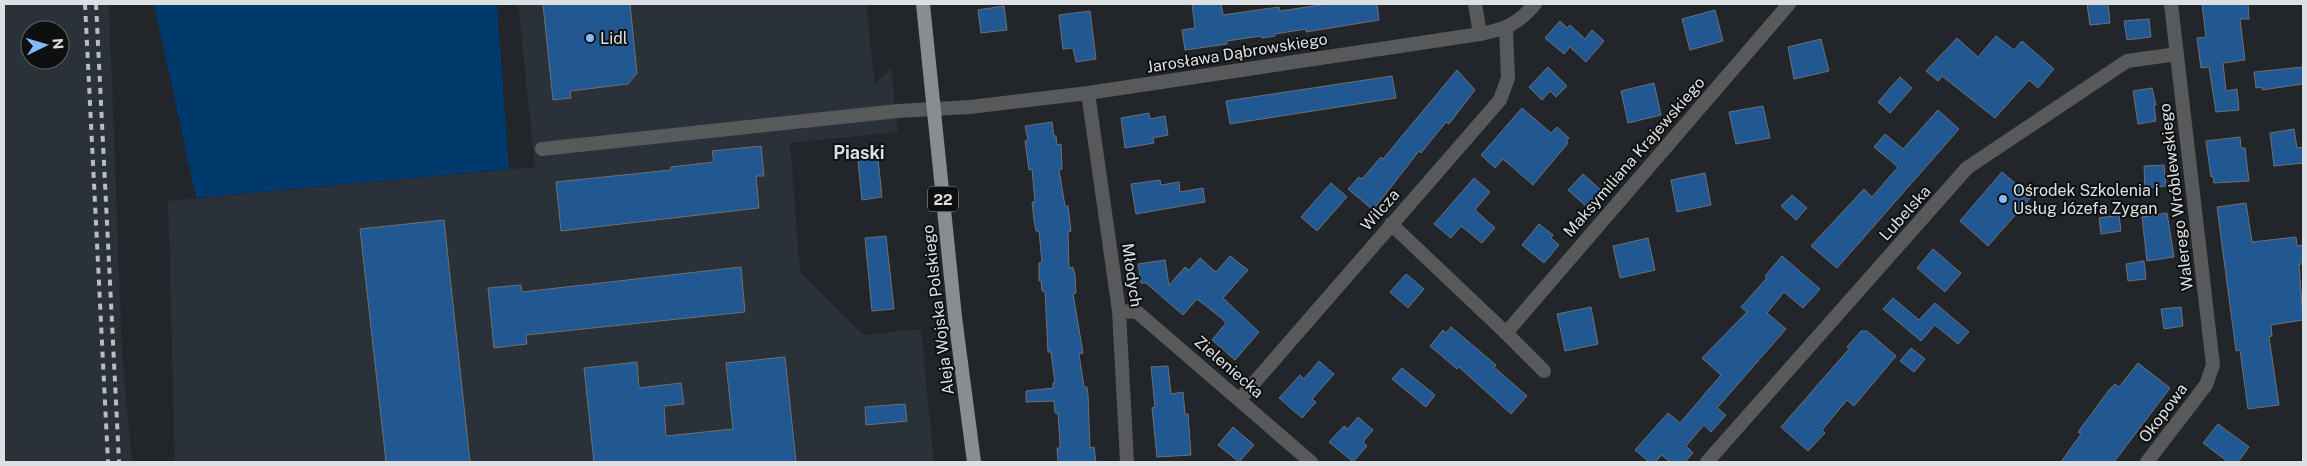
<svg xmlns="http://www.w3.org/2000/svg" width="2307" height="466" viewBox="0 0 2307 466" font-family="'Public Sans',sans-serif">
<rect width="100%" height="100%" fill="#22262a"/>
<g fill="#2a3139" fill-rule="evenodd">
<path d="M4,4h105l13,349 10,109h-128zM30,30h30v30h-30z"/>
<path d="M518,4h348l9,80 16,-16 7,64 -108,11 10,129 64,63 57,-6 13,133h-759l-7,-261 367,-34z"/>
</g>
<path fill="#003a6d" d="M154,4h343l12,165 -313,29z"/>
<g fill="#215892" stroke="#6c7075">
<path d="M543,4h87l7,69 -9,11 -58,7 1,7 -18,2z"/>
<path d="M1192,4h29l2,11 56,-8 1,4 47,-7h50l2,16 -73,12v-3l-31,5v2l-13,2 -1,-2 -34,5v3l-42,6 -3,-20 13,-2z"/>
<path d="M2087,4h21l2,19 -20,2z"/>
<path d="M2202,4h46l1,15h-9l5,41 -22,3 3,28 11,-2 2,21 -23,2 -7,-45 -8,1 -4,-30 9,-1z"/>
<path d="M1004,6l3,24 -26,3 -3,-23z"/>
<path d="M1715,10l8,31 -33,9 -8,-31z"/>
<path d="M1090,11l6,48 -20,3 -3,-14 -10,1 -4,-34z"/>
<path d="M2149,19l2,18 -24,3 -3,-19z"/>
<path d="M1560,21l7,7 3,-3 15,14 7,-9 12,11 -18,21 -16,-15 -6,7 -19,-16z"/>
<path d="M1996,36l18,14 8,-9 32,28 -16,19 -9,-8 -34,38 -53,-42 -4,5 -12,-10 31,-33 21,19z"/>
<path d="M1821,39l8,32 -35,8 -6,-32z"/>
<path d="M1548,67l19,19 -11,11 -6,-6 -8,9 -13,-13z"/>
<path d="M2303,67v17l-41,6v-3l-6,1 -2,-16z"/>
<path d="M1457,70l18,20 -26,34 -3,-2 -25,31 -2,-2 -46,59 -25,-21 11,-12 3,2 19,-22 2,2z"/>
<path d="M1392,76l4,22 -166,26 -4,-23z"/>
<path d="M1900,77l12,11 -22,25 -12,-11z"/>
<path d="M1654,83l7,32 -33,8 -7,-32z"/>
<path d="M2152,88l4,17h-2l2,16 -18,3 -5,-33z"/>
<path d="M1763,106l7,32 -34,6 -7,-32z"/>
<path d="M1522,108l29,25 6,-6 12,11 -3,4 2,1 -35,42 -30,-26 -8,9 -14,-13z"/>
<path d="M1938,110l21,19 -122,139 -26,-22 53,-57 8,8 26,-30 -24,-20 11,-13 18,15z"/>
<path d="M1149,113l1,6 15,-3 3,19 -15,3 1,5 -29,5 -4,-30z"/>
<path d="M1052,122l2,14h2l1,9 4,-1 1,25 -3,1 6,36h3l3,25 -3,1 1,36 4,-1 2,8 1,18 -3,1 10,59 -4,1 5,33h3l1,8 2,53 4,-1 2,15h-38l-1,-14h3v-5l-2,-30h-3l-1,-12 -28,1v-11l27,-3v-5h2l-4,-31h-3l-3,-61h-3l-1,-11 -2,1v-18l3,-1 -3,-31h-3l-2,-11 -2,-18h3l-3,-33 -3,1 -4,-29 3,-1 -3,-14z"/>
<path d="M2294,129l3,19 6,-1v16l-29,3 -4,-33z"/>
<path d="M2240,137l1,11h4l4,33 -35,2 -1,-7 -2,1 -5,-36z"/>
<path d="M761,146l3,30h-8l3,32 -198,23 -5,-49 115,-12v-3l43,-5 -2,-11z"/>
<path d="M877,149l5,48 -20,3 -5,-48z"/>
<path d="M2164,165l2,21 -21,2 -1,-22z"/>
<path d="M2002,172l29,25 -43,49 -28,-25z"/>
<path d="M1705,173l6,32 -34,7 -6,-32z"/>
<path d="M1583,174l20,18 -15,16 -20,-18z"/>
<path d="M1474,178l16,14 -15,18 20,18 -13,15 -21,-17 -10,12 -17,-14z"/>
<path d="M1160,180l1,5 18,-3 1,10 23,-4 2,14 -69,12 -5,-30z"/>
<path d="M1331,183l16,14 -30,34 -16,-14z"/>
<path d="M1792,195l15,13 -11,12 -15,-14z"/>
<path d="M2246,203l6,39 44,-5 1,9 6,-1v19h-4l4,56 -32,5 1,11 -3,1 10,68 -31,4 -8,-59 -4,1 -19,-144z"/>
<path d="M2167,213l7,44 -27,4 -5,-44z"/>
<path d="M2119,215l2,16 -20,3 -2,-16z"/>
<path d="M444,220l26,242h-84l-26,-233z"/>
<path d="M1539,224l14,11 -2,3 8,7 -15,18 -22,-18z"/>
<path d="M886,236l8,73 -22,2 -7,-73z"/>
<path d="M1648,238l7,32 -35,8 -7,-32z"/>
<path d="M1933,249l28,24 -16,19 -28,-24z"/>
<path d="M1230,256l18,14 -25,28 36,34 -24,28 -23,-20 14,-17 -6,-6 -23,-18 -14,16 -37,-32h-5l-3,-19 27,-4 4,25 16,-18 4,3 11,-12 16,14z"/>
<path d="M1782,256l38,33 -17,19 -19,-16 -17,21 19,16 -69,79 9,7 -15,17 -7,-7 -18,21 7,7 -8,9h-15l-8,-7 -7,7h-6l-14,-12 33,-37 12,10 41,-48 -19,-17 45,-46 -6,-5 26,-29 -2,-2z"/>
<path d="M2144,261l2,18 -18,2 -2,-17z"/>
<path d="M741,267l4,45 -219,23 1,9 -33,4 -6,-60 33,-3 1,7z"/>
<path d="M1406,274l18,15 -16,19 -18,-16z"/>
<path d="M1893,298l26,22 16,-17 34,29 -11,12 -23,-19 -14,16 -38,-32z"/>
<path d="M1591,307l7,37 -33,7 -8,-37z"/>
<path d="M2181,307l2,19 -19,3 -3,-20z"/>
<path d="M1451,327l45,38 -2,2 33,29 -16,18 -52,-47 -2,2 -27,-23 13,-16 3,3z"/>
<path d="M1861,331h6l29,25 -42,50 -7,-6 -25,30 3,3 -17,18 -27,-24 68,-78 -2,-2z"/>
<path d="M1911,348l14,11 -11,13 -14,-11z"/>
<path d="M785,357l11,105h-202l-10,-94 53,-6 2,26 42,-5 3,21 -20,2 2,30 67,-7 -7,-66z"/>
<path d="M1319,361l15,13 -22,25 4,3 -14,16 -23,-20 21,-23 4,4z"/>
<path d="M2138,363l32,25 -56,74h-53l20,-28 -3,-2 31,-42 6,-6 4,3z"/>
<path d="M1168,366l3,28 12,-2 2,22h3l3,41 -34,2 -5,-49 3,-1 -4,-40z"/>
<path d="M1402,368l33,27 -9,12 -34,-28z"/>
<path d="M905,404l2,17 -41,4 -1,-18z"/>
<path d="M1358,417l15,13 -10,12 4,4 -14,16 -24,-20 15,-16 4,3z"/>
<path d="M2218,424l31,23 -11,15h-10l-25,-19z"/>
<path d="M1233,427l21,18 -15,17 -21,-17z"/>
</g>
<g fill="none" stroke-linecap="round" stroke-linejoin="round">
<g stroke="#57595b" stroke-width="14">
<path d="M1475,4l5,30"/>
<path d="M1088,93l31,218 8,151"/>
<path d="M542,149l356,-38 72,-4 118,-14 392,-59c26,-5 38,-10 55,-30"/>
<path d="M1391,224l115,109 283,-329"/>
<path d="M1119,311l18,1 174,150"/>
<path d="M1506,333l38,38"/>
<path d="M1240,399l260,-299 8,-22 -2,-49"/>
<path d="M1707,462l260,-294 160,-107 50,-7"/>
<path d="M2147,462l59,-77 7,-20 -42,-361"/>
</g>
<path stroke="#898c90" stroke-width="14" d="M923,4l32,313 19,145"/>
<g stroke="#b9bdbf" stroke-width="4" stroke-dasharray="6 6" stroke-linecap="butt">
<path d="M85,4l23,458"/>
<path d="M96,4l23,458"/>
</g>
</g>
<g fill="#84bcfb" stroke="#0d0f10" stroke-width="2">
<circle cx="590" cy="38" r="5"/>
<circle cx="2003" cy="199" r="5"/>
</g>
<g text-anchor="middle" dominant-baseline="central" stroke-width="4" stroke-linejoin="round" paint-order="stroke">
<rect fill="#0d0f10" stroke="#9fa1a3" stroke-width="1" x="928" y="186.5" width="30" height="25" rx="4"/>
<g font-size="15" font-weight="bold" fill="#dde0e2">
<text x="943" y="199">22</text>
</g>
<g font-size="16" fill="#dde0e2" stroke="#0d0f10" text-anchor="start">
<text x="600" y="38">Lidl</text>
<text x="2013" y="190">Ośrodek Szkolenia i<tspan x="2013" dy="18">Usług Józefa Zygan</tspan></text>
</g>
<g font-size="16" fill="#dde0e2" stroke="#0d0f10">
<text transform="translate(1237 53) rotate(-9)">Jarosława Dąbrowskiego</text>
<text transform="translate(1634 157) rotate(-49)">Maksymiliana Krajewskiego</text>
<text transform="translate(2176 197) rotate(-97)">Walerego Wróblewskiego</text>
<text transform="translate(1380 210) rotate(-49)">Wilcza</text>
<text transform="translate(1905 213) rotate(-48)">Lubelska</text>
<text transform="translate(1132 275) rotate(82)">Młodych</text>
<text transform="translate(938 310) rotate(-97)">Aleja Wojska Polskiego</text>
<text transform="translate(1229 367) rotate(41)">Zieleniecka</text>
<text transform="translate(2163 413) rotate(-53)">Okopowa</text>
</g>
<g font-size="18" font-weight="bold" fill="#dadfe4" stroke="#0d0f10">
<text x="859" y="152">Piaski</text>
</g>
</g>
<rect width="2307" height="466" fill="none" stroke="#dde0e2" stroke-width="10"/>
<g transform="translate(45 45) rotate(85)"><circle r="24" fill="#0d0f10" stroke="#606364"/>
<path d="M0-4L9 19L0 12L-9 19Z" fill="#84bcfb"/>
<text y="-8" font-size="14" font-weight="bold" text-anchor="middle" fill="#dde0e2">N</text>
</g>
</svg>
